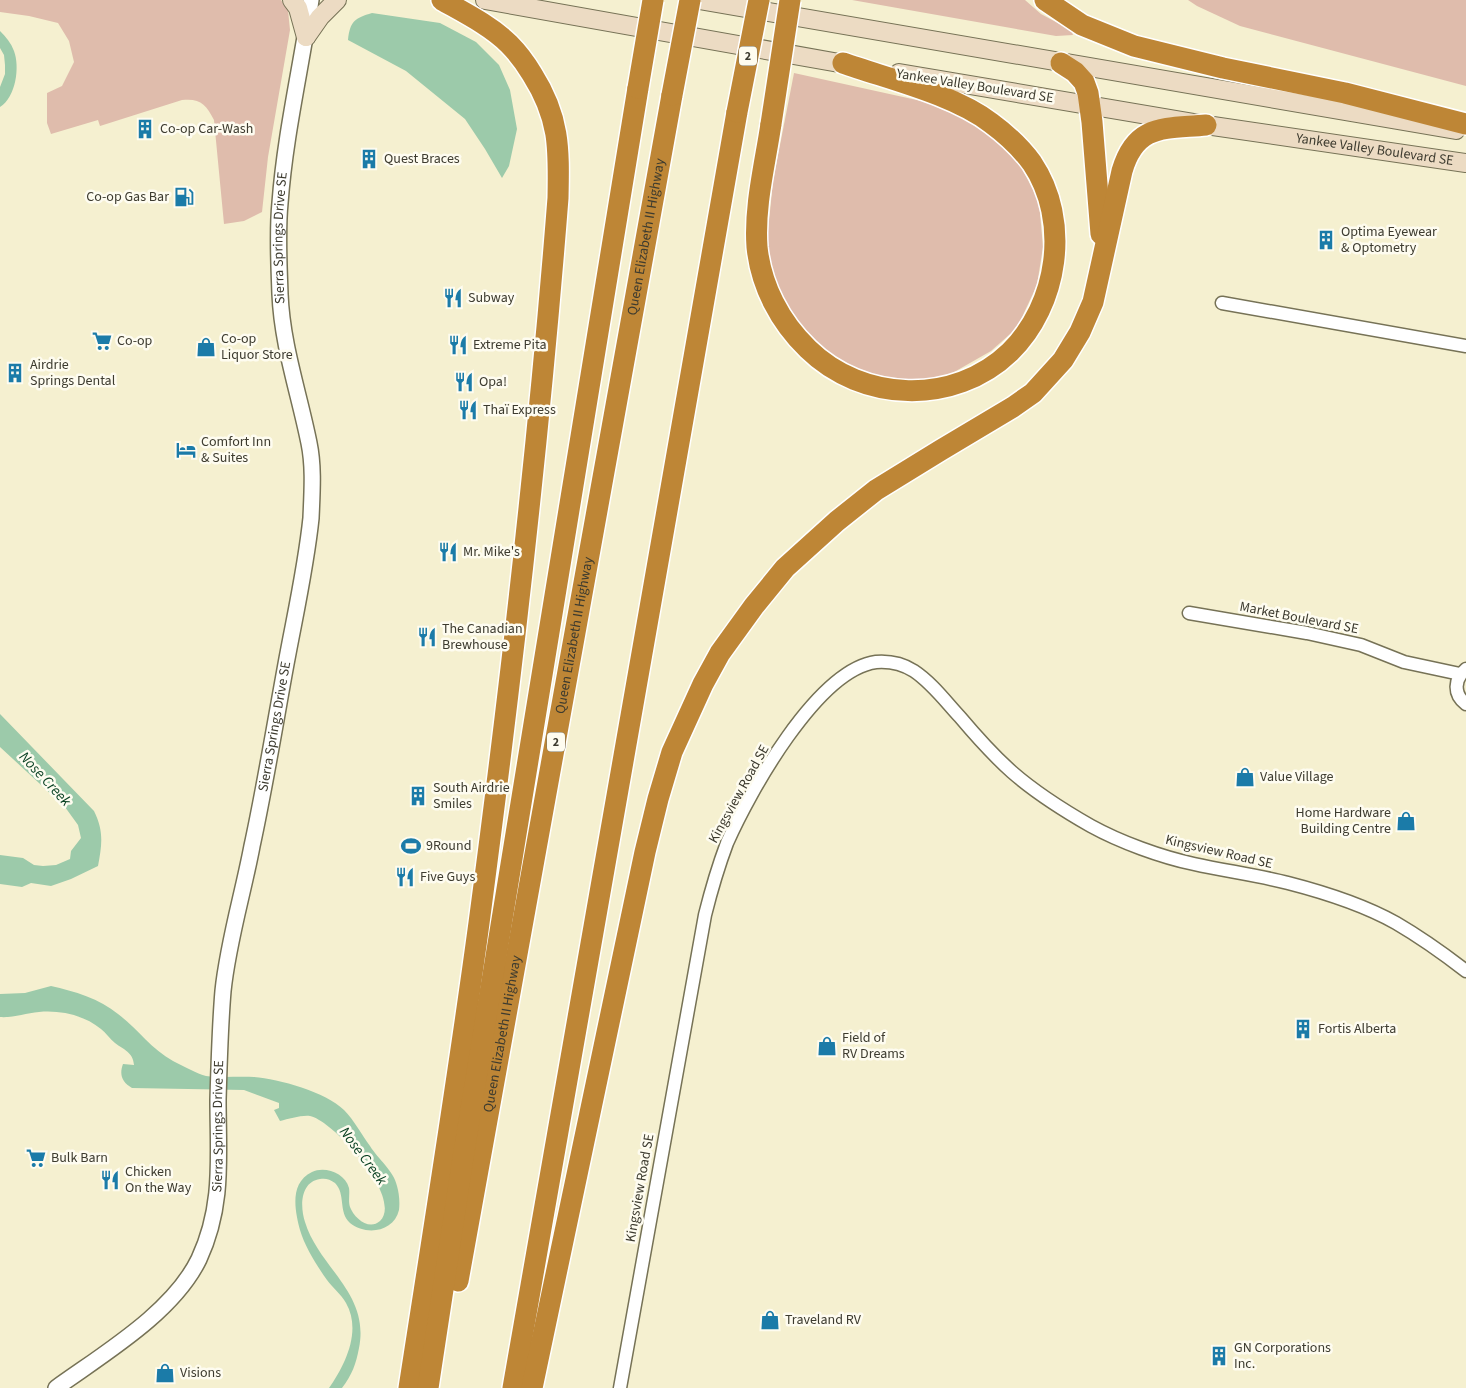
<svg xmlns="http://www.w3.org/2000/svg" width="1466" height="1388" viewBox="0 0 1466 1388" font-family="'Source Sans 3',sans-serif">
<rect width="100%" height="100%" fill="#f5f0d0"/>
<g fill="#dfbcac">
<path d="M0,0h281l7,10 2,20 -22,127 -6,55 -18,9 -20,3 -10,-104c-8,-16 -14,-22 -32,-20l-82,26 -2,-6 -47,14 -4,-11v-30l15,-7 12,-24 -5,-21 -11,-18 -29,-7 -29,-4z"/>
<path d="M852,0h173l16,14 30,16 2,5 -17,1z"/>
<path d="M1188,0h278v86l-226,-60 -43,-20z"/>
<path d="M794,73l141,31 46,22 40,40 18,36 4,45 -6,38 -20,43 -26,23 -42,24 -34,6 -50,-7 -30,-12 -35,-29 -27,-53 -6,-39 6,-60z"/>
</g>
<g fill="#9ccaaa">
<path d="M372,13l68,10 36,19 23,23 11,25 7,39 -8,37 -7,12 -17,-29 -20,-30 -59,-48 -58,-31c2,-19 7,-22 24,-27z"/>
<path d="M0,31c6,6 11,12 14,20 6,16 2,46 -14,56v-20l5,-13v-9l-1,-10 -4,-7z"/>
<path d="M0,714l94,97c10,20 8,34 4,55l-27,13 -20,7 -20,-3 -9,4 -22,-3v-29l23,3 11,7 9,1 13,-1 14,-6 1,-8 10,-13 -3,-13 -13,-18 -65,-60z"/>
<path d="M51,986c23,5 49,13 67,28 19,14 33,35 55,47 8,4 25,13 33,15 15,2 33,0 48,1 25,2 72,15 90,33 10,10 18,25 26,36 8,13 24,25 27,40 2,7 3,16 2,24 -5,22 -33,26 -49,13 -12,-11 -4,-29 -15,-40 -5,-4 -10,-5 -15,-4 -20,3 -20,28 -15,43 14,46 65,71 54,126 -3,16 -7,27 -17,40h-13c16,-23 33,-57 17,-85 -5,-9 -13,-15 -19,-23 -10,-14 -22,-33 -27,-50 -5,-19 -11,-47 12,-58 13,-6 33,1 37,16 1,6 -1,13 1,19 4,11 19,24 30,14 24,-24 -48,-101 -70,-105 -9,-1 -21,3 -30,5l-6,-11 5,-2v-5l-35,-13 -112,-2c-10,-6 -13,-13 -9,-24l11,1c-1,-13 -10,-15 -19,-22 -5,-4 -9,-10 -14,-14 -17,-14 -41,-19 -62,-17 -13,1 -26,6 -39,5v-23l25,-1z"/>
</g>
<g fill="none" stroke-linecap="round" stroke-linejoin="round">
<defs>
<g id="minor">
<path d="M1222,303l244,43"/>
<path d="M1189,613l118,20 54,12 43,17 56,12"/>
<path d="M1466,669c-12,10 -13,25 0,35"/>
<path d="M620,1388l85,-473c6,-24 13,-48 22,-72 22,-50 90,-173 149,-181 13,-1 27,2 38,9 18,12 32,31 46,46 16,19 33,38 52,55 24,21 51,38 79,54 29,16 70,31 103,38 31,7 63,11 94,19 35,9 76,22 108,40 24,14 48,31 70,48"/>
</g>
<g id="tertiary">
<path id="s1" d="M56,1388c47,-34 117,-75 143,-129 25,-54 19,-102 19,-159 1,-36 2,-73 5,-109 5,-49 20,-97 29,-145 13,-60 23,-122 34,-182 9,-49 20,-97 25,-146 1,-25 3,-51 -2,-75 -10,-50 -27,-98 -29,-149 -1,-30 -3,-61 0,-91 5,-68 21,-135 31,-203"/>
</g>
<g id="secondary">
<path d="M292,0l6,8 8,29"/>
<path d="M485,0l371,66"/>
<path d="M699,0l757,130"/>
<path d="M306,37l14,-20 17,-17"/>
<path id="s2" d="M899,73l307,52 260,38"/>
</g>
<g id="motorway">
<path d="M1045,0l37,25 52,21 89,22 122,25 121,31"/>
<path d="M1061,63l14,9 9,10 4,11 4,29 9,112"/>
<path d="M771,124c-6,40 -17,83 -14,123 4,39 23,75 51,102 54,53 146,57 202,3 48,-47 61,-131 22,-189 -11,-15 -26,-29 -41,-40 -38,-29 -103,-44 -148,-60"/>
<path id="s3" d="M458,1281l214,-1186"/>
<path d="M409,1388c24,-155 49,-309 70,-465 32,-241 60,-482 79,-725 1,-49 2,-80 -26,-124 -6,-10 -14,-21 -23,-30 -18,-18 -44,-31 -67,-44"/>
<path d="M428,1388l35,-230 175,-1070"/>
<path d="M513,1388l224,-1276"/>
<path d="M532,1388l113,-536 13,-53 14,-47 31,-68 17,-31 34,-47 31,-38 52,-47 39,-31 65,-40 72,-43 20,-14 30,-33 17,-28 13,-30 29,-131c14,-48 43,-42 84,-46"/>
</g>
</defs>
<use href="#minor" stroke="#767256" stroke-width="15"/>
<use href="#tertiary" stroke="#767256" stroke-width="18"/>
<use href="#secondary" stroke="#767256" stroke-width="20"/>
<use href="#motorway" stroke="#fff" stroke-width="24"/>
<use href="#minor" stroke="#fff" stroke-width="12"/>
<use href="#tertiary" stroke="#fff" stroke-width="15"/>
<use href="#secondary" stroke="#ecdbc3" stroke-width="18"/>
<use href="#motorway" stroke="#be8636" stroke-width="21"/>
<defs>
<g id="motorway-bridge">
<path d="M638,88l15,-88"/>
<path d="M672,95l18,-95"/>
<path d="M737,112l22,-112"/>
<path d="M771,124l19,-124"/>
</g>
</defs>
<use href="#motorway-bridge" stroke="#fff" stroke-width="24" stroke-linecap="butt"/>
<use href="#motorway-bridge" stroke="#be8636" stroke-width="21"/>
</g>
<defs>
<symbol id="building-bare" viewBox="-9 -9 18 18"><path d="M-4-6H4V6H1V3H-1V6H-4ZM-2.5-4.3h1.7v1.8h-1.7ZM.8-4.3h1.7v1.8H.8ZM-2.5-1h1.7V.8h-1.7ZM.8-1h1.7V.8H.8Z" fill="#1b7ba8" stroke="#fefcf0" stroke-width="2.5" paint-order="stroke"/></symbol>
<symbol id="fuel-bare" viewBox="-9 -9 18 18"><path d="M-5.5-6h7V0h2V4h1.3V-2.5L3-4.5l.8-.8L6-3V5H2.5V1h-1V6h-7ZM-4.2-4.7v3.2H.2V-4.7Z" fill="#1b7ba8" stroke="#fefcf0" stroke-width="2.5" paint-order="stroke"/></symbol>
<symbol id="restaurant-bare" viewBox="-9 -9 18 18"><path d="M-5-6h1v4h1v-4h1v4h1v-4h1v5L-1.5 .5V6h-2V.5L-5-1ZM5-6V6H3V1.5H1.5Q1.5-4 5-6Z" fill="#1b7ba8" stroke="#fefcf0" stroke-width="2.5" paint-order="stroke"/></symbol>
<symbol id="supermarket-bare" viewBox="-9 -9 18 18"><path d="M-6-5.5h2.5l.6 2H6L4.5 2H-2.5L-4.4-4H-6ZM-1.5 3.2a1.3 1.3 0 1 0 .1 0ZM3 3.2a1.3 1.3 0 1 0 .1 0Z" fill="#1b7ba8" stroke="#fefcf0" stroke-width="2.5" paint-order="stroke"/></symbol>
<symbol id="shop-bare" viewBox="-9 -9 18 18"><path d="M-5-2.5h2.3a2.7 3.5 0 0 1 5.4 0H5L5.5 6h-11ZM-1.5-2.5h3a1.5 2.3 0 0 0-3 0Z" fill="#1b7ba8" stroke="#fefcf0" stroke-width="2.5" paint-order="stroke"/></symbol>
<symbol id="hotel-bare" viewBox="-9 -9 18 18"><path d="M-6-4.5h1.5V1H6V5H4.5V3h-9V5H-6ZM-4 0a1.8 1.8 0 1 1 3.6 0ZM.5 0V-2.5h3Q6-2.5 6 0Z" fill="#1b7ba8" stroke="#fefcf0" stroke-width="2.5" paint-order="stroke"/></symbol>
<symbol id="stadium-bare" viewBox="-9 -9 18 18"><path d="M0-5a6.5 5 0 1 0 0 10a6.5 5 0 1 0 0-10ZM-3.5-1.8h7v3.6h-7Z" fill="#1b7ba8" stroke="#fefcf0" stroke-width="2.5" paint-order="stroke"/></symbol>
</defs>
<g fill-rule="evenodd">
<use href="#building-bare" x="131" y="115" width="28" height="28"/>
<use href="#building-bare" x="355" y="145" width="28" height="28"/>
<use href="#fuel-bare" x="170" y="183" width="28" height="28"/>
<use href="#building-bare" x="1312" y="226" width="28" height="28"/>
<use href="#restaurant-bare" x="439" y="284" width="28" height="28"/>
<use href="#supermarket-bare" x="88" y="327" width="28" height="28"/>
<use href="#restaurant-bare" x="444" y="331" width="28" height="28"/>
<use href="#shop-bare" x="192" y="333" width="28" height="28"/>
<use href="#building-bare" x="1" y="359" width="28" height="28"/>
<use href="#restaurant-bare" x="450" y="368" width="28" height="28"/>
<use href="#restaurant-bare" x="454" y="396" width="28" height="28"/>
<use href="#hotel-bare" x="172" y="436" width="28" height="28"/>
<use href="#restaurant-bare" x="434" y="538" width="28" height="28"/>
<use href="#restaurant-bare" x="413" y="623" width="28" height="28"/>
<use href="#shop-bare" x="1231" y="763" width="28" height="28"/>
<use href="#building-bare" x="404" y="782" width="28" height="28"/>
<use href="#shop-bare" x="1392" y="807" width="28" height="28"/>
<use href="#stadium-bare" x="397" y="832" width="28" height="28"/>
<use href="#restaurant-bare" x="391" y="863" width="28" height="28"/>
<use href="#building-bare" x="1289" y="1015" width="28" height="28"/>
<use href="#shop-bare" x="813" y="1032" width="28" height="28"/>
<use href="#supermarket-bare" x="22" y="1144" width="28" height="28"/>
<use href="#restaurant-bare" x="96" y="1166" width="28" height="28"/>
<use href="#shop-bare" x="756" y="1306" width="28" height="28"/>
<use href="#building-bare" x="1205" y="1342" width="28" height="28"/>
<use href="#shop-bare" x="151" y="1359" width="28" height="28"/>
</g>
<g text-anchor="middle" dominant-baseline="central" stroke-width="5" stroke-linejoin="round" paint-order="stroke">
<g fill="#fefcf0" stroke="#777569" stroke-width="1">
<rect x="739" y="46.5" width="18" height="19" rx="4"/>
<rect x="547" y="732.5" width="18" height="19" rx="4"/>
</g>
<g font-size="12" font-weight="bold" fill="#3d3b2f">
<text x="748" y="56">2</text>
<text x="556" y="742">2</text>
</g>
<g font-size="14" fill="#3d3b2f" stroke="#fefcf0">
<text transform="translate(975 86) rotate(9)">Yankee Valley Boulevard SE</text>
<text stroke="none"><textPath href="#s2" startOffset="482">Yankee Valley Boulevard SE</textPath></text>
<text stroke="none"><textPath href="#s3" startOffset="1061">Queen Elizabeth II Highway</textPath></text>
<text stroke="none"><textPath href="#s1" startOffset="1230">Sierra Springs Drive SE</textPath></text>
<text transform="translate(1299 618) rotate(11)">Market Boulevard SE</text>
<text stroke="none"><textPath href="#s3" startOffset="656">Queen Elizabeth II Highway</textPath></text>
<text stroke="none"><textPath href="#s1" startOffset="735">Sierra Springs Drive SE</textPath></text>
<text transform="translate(739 794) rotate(-61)">Kingsview Road SE</text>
<text transform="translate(1219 852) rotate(13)">Kingsview Road SE</text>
<text stroke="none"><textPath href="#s3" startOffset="251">Queen Elizabeth II Highway</textPath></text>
<text stroke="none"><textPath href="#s1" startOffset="330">Sierra Springs Drive SE</textPath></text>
<text transform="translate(640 1188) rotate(-80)">Kingsview Road SE</text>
</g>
<g font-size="14" fill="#3d3b2f" stroke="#fefcf0" text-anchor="start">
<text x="160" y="129">Co-op Car-Wash</text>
<text x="384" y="159">Quest Braces</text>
<text x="169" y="197" text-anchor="end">Co-op Gas Bar</text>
<text x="1341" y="232">Optima Eyewear<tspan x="1341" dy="16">&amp; Optometry</tspan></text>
<text x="468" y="298">Subway</text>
<text x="221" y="339">Co-op<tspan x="221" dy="16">Liquor Store</tspan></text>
<text x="117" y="341">Co-op</text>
<text x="473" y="345">Extreme Pita</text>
<text x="30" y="365">Airdrie<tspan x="30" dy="16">Springs Dental</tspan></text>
<text x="479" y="382">Opa!</text>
<text x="483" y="410">Thaï Express</text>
<text x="201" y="442">Comfort Inn<tspan x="201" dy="16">&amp; Suites</tspan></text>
<text x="463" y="552">Mr. Mike's</text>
<text x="442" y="629">The Canadian<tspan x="442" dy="16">Brewhouse</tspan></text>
<text x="1260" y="777">Value Village</text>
<text x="433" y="788">South Airdrie<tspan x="433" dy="16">Smiles</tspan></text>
<text x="1391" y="813" text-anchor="end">Home Hardware<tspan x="1391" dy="16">Building Centre</tspan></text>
<text x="426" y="846">9Round</text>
<text x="420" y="877">Five Guys</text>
<text x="1318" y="1029">Fortis Alberta</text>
<text x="842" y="1038">Field of<tspan x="842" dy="16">RV Dreams</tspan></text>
<text x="51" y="1158">Bulk Barn</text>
<text x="125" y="1172">Chicken<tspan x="125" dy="16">On the Way</tspan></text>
<text x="785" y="1320">Traveland RV</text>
<text x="1234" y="1348">GN Corporations<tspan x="1234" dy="16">Inc.</tspan></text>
<text x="180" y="1373">Visions</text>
</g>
<g font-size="15" font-style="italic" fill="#0a4123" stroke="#fefcf0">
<text transform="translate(45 779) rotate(47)">Nose Creek</text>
<text transform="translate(363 1156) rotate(53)">Nose Creek</text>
</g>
</g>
</svg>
